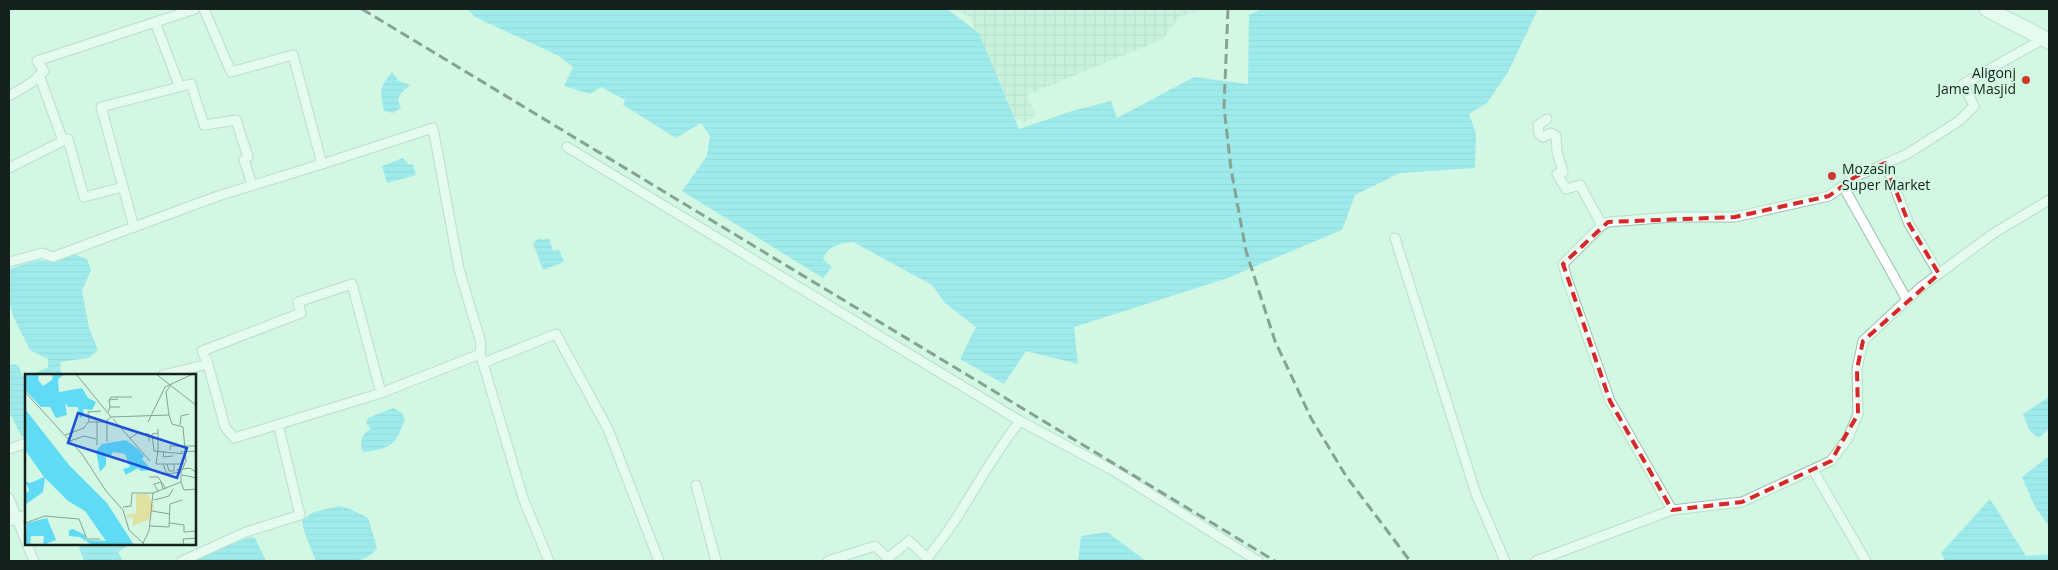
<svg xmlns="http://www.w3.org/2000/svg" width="2058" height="570" viewBox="0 0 2058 570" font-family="'Open Sans',sans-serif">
<defs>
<pattern id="industrial-grid" width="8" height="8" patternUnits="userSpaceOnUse" patternTransform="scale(1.25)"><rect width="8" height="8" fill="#bfebd3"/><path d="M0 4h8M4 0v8" fill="none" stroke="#a3c9b5"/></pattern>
<pattern id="water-rules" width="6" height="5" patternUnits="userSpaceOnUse" patternTransform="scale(1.25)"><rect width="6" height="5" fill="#60dbf6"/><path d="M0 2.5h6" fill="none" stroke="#52bcd2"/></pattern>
</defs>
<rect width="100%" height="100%" fill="#d2f7e3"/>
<path fill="url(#industrial-grid)" d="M954,9h254l-28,7 -17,23 -136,56 8,18 -2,5 -11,5 -7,-6 -46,-101z"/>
<g fill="url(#water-rules)">
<path d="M467,9h480l32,24 40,96 53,-18 39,-10 6,17 77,-41 54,7 1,-69 12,-6h277l-30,63 -21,31 -18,11 7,19 -1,35 -75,5 -45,22 -13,35 -117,49 -151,48 4,37 -52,-13 -22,33 -44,-25 16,-32 -31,-24 -13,-18 -79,-43c-12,1 -26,4 -30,17l9,8 -9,11 -141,-87 25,-35 3,-20 -9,-13 -25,15 -53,-33 2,-5 -24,-13 -11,7 -26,-8 9,-19 -14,-11 -84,-39z"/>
<path d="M392,72l7,9 11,4 -9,8 -3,7 3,8 -8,5 -9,-2c-4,-20 -5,-23 8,-39z"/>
<path d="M403,158l6,7 4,-1 3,11 -29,8 -5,-17z"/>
<path d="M540,238l3,2 6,-2 4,13 6,-2 5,13 -21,8 -10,-27z"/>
<path d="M73,254l14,5 4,11 -9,21 7,37 9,22 -9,8 -29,4 1,13h-29l16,-8v-8l-18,-9 -16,-32 -5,-15v-31l3,-4 26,-8 18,2z"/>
<path d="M13,364l6,2 4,11h3v58l-4,2 -13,-25v-46z"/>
<path d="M2049,397v32l-11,9 -9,-8 -6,-16z"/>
<path d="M393,408l9,5 3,6c-9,26 -14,30 -42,33 -4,-9 -2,-18 8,-23l-5,-6 2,-5z"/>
<path d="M2049,456v70l-14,-19 -13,-30z"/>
<path d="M1990,499l36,57 23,-2v7h-104l-4,-8z"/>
<path d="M339,506l11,3 18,9 9,30c-12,19 -41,13 -61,13l-12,-30 -2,-11 12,-8z"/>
<path d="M1107,532l39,29h-68l3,-25z"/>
<path d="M251,537l4,1 11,23h-69l1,-5z"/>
<path d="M78,544h53l-13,8 5,9h-39z"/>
</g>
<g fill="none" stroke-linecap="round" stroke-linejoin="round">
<defs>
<g id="minor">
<path d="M155,22l24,63"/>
<path d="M39,75l24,66 5,-2 16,58 39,-10"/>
<path d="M9,96l22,-13 13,-12 -7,-10 158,-52"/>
<path d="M1547,119l-9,6 1,9 4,3 8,-4 5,3 1,16 6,20 -6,2 9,15 14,-4 22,40 -39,39 3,12 44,125 62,109"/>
<path d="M567,147l453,274 94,50 144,90"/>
<path d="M1885,163l24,61 30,50"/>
<path d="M322,164l111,-36 26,141 22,74 -1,11"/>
<path d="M9,168l54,-27"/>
<path d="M1843,186l64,114"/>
<path d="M1602,225l6,-3 66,-5h61l94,-21 26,-19 52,-23 52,-33 15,-15 -11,-22 82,-46"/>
<path d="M134,227l-33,-120 90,-23 13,41 32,-5 12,37 -4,3 8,25"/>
<path d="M1395,238l81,256 29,67"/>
<path d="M9,262l33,-9 11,4 165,-61 104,-32 -29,-109 -62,17 -27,-63"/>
<path d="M483,363l40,135 26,63"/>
<path d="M208,364l-6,-13 99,-38 -3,-11 54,-18 29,109"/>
<path d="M163,375l45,-11 17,63 9,11 147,-45 99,-39 3,9 73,-29 52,95 51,132"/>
<path d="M9,449l17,-6"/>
<path d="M1813,470l53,91"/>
<path d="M696,485l20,76"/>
<path d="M9,498l17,44"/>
<path d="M9,521l17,-6"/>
<path d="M27,544l7,17"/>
<path d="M182,561l64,-29 54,-17 -22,-91"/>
<path d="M828,561l47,-15 13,12 21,-17 18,17c36,-42 58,-94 93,-137"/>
<path d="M1536,561l136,-51 70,-8 89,-41 17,-23 10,-24 -1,-45 6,-28 58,-54 73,-54 55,-33"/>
</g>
<path id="trunk" d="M1987,9l62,32"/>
</defs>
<use href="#minor" stroke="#9dc0ad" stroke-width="11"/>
<use href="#trunk" stroke="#9dc0ad" stroke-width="17"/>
<use href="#minor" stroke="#fff" stroke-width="9"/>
<use href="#trunk" stroke="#fff" stroke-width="15"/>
<g stroke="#2b3b32" stroke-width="3" stroke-dasharray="10 5" stroke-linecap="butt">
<path d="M362,9l913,552"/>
<path d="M1228,9l-4,98 7,62 15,82 29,90 36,77 35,58 64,85"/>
</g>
</g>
<path d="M0 0H2058V570H0ZM1885,163l24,61 30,50 -76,67 -6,28 1,45 -27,47 -89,41 -70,8 -62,-109 -47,-137 45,-42 127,-5 94,-21 26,-19z" fill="#d2f7e3" fill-opacity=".55" fill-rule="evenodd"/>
<path fill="none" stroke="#d62828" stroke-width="4" stroke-dasharray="10 6" stroke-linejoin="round" d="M1885,163l24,61 30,50 -76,67 -6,28 1,45 -27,47 -89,41 -70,8 -62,-109 -47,-137 45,-42 127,-5 94,-21 26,-19z"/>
<g fill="#c93b30" stroke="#d2f7e3" stroke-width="2">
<circle cx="2026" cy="80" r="5"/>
<circle cx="1832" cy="176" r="5"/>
</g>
<g text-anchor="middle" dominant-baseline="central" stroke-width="4" stroke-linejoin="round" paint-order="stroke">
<g font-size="14" fill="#15221b" stroke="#d2f7e3" text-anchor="end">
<text x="2016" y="72">Aligonj<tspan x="2016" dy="16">Jame Masjid</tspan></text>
<text x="1842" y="168" text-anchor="start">Mozasin<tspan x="1842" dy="16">Super Market</tspan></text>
</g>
</g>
<g transform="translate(25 374)">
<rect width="171" height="171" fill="#d2f7e3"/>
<path d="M111,120h12l6,12 -4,13 -17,7v-9l-6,1 -1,-3 10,-2z" fill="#e0e0a0"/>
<path d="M0,0l14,1 -1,5 5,6 9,-6 1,-6h12l-7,5 1,13 23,-4 6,10 8,4 -4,8 -9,-1 1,6 -4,3 -2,-11h-10l-3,-4 2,12 -11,3 -6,-11h-9l-16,-17zM0,35l44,56 38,38 27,42h-42l-12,-8 -11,-1v-6l4,-1 12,6 1,5 20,1 -21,-30 -17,-10 -23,-23 -2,14 -18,13v-18l2,6 2,-3 -4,-9 5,2 14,-6 -19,-27zM101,66l12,9 6,7 -2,3 10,11 -11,1 -3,-3 -12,7 -3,-6 7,-2 -5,-13 -12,-2 -2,4 -5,-1v10l-6,7 -4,-21 6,-7zM22,144l9,22 -13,5 1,-9h-13l-1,9h-5l2,-22z" fill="#60dbf6"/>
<path fill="none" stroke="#60dbf6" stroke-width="2.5" d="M0,56l96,115"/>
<path fill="none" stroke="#86a293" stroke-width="1" d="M51,0l35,43M131,0l41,32M0,18l57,62 24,37 17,19 6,20 16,15M84,26l2,-3h21M85,33l-1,-7 9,-1M83,38l2,-5h10M88,45l37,42M82,47v21M64,48l-1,-10 13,-1M123,48l17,-35 28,-13M155,51l1,-9 8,-2M133,55v22M133,59l-6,1 2,17 31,3M40,61l19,-7 4,-6h17l6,-5 58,-2 -3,-23 4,-6M105,64l8,-5 11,1v7M45,67l14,-5 12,3M72,71v-23M145,76v-4h27M133,77l-2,13h7M139,77l-1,6 10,-1M155,78l17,-1M142,90l2,7h5v-7M151,96l14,-2 7,5M156,98l-14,2 -4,-10h21M157,101l15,3M124,103h9l8,12M156,108l3,8 13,-1M133,117l-4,-7 7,-2 2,7M129,126l15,-4 4,-7M98,133l8,-1 1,-13h21l28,-11v-10l5,-11 -3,-34 -11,-3 -3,-9M127,137l18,3M0,149l20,-7 34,3 8,20h13M145,149l14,2v7l13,-1M125,152l19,1 1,-23 12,-4M118,169l6,-12 4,-38M159,171l-1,-6 14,-1"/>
<path fill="#1d4ed8" fill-opacity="0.15" stroke="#1d4ed8" stroke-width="2.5" d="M53,39l109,35 -10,30 -109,-35z"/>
<rect width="171" height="171" fill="none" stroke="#15221b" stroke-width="2.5"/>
</g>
<rect width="2058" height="570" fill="none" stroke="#15221b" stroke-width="20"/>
</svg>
